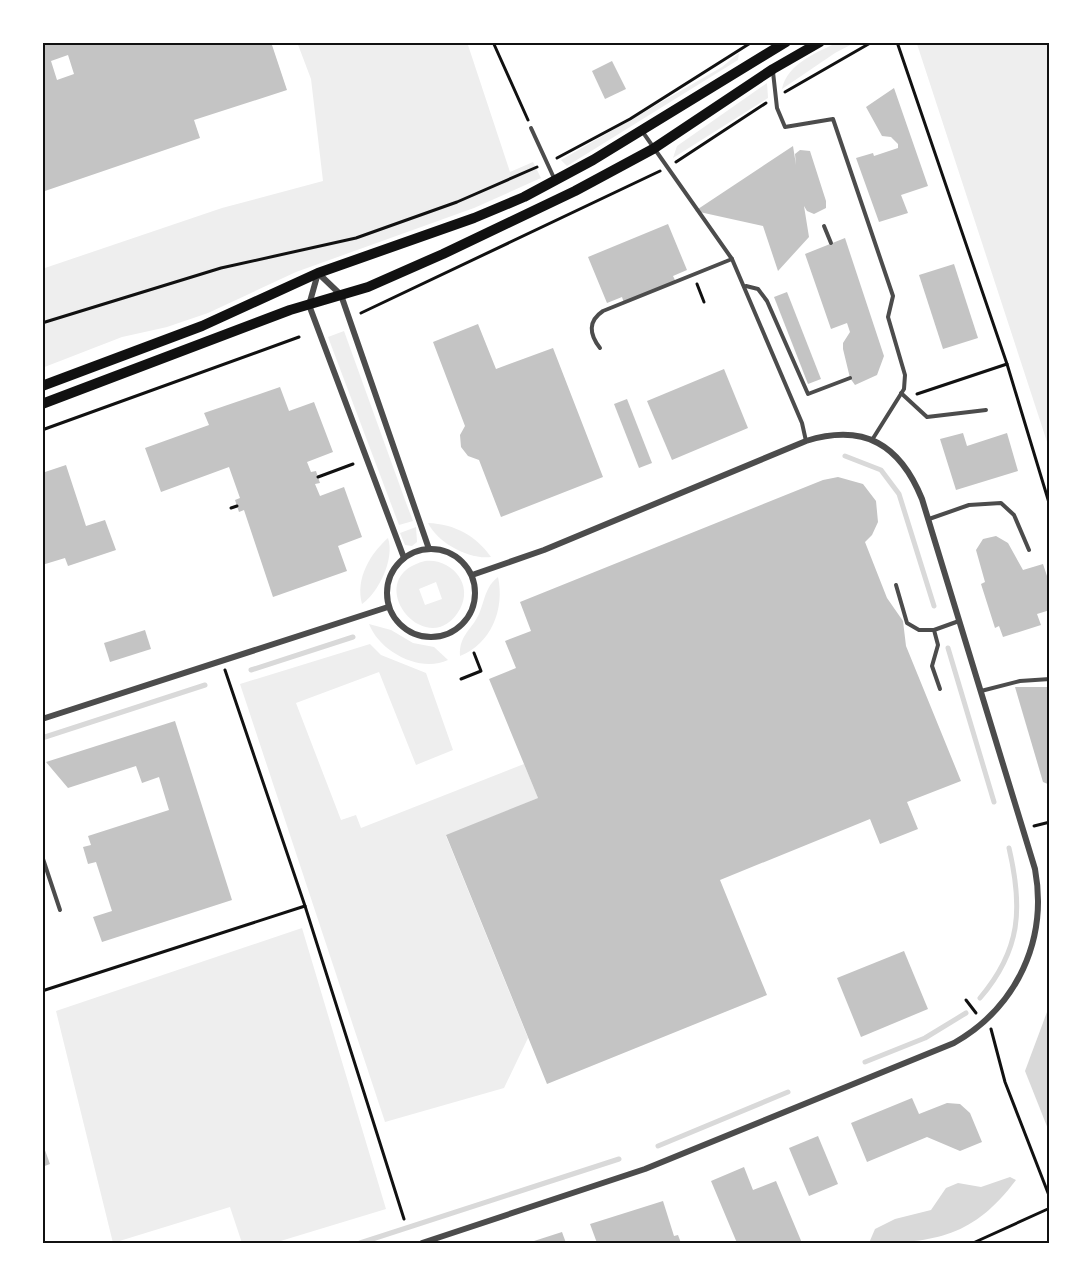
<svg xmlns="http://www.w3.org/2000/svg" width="1092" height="1285" viewBox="0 0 1092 1285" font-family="'Work Sans',sans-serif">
<rect width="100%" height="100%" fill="#fff"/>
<g fill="#eee" fill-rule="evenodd">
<path d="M297,42h170l43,130 23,-10 8,16 -67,30 -178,64 -88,41 -41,14 -45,10 -80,31v-99l180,-61 101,-27 -12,-102z"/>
<path d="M839,42h17l-21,11 -53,36c5,-25 35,-37 57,-47z"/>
<path d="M923,42h127v409l-133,-407z"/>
<path d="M739,53l-1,7 -171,106 -6,-6 161,-93z"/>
<path d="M767,83l1,15 -95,60 4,-12z"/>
<path d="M344,331l61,169 8,21 -14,4 -71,-188z"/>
<path d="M428,523c27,1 48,13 63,34 -22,3 -53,-14 -63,-34z"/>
<path d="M416,527l1,15 -5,4 -7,-1 -5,-12z"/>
<path d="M388,538c7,20 -9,54 -26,66 -7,-25 8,-50 26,-66z"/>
<path d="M425,561c26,-3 49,23 35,48 -32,57 -103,-31 -35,-48zM436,582l6,17 -17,6 -6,-16z"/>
<path d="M498,577c7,32 -7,67 -38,79 -1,-21 11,-25 19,-42 6,-14 6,-27 19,-37z"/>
<path d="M369,624l22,6 22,13 21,4 14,13c-28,13 -68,-8 -79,-36z"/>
<path d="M370,644l11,11 45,18 27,77 -37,15 -37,-93 -83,31 45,117 15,-5 5,13 163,-64 14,34 -92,38 82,202 -24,50 -119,34 -145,-438z"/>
<path d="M302,928l84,281 -112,34h-32l-12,-36 -117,36 -57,-232z"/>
</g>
<g fill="#d9d9d9">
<path d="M1050,1004v130l-25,-63z"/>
<path d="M1010,1177l6,3c-42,56 -80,63 -147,63l6,-14 20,-10 36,-9 15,-22 12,-5 23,4z"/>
</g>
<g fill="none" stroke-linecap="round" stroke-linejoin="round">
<g stroke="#d9d9d9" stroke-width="5">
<path d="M845,456l36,14 18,24 35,112"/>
<path d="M948,648l46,154"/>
<path d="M251,670l102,-33"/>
<path d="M42,738l163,-53"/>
<path d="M980,998c41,-48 43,-90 29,-150"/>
<path d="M865,1062l60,-24 41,-25"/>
<path d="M658,1146l130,-54"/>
<path d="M360,1243l259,-84"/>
</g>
</g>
<g fill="#c4c4c4" fill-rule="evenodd">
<path d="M42,42h229l16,48 -93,30 6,18 -158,54zM68,55l6,19 -17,6 -6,-19z"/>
<path d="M612,61l14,28 -21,10 -13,-28z"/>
<path d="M894,88l34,98 -27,9 7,18 -29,9 -23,-64 17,-5 1,3 24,-8v-4l-7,-7 -9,-1 -16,-29z"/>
<path d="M793,146l3,19 -1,-11 5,-4 10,1 16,50v7l-12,6 -7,-3 -3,-5 5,31 -31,34 -15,-45 -68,-15z"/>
<path d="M668,224l19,46 -14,6 3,6 -52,21 -2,-6 -15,6 -19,-46z"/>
<path d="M845,238l39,118 -7,19 -22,10 -5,-7 -7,-29v-6l7,-11 -3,-9 -16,6 -26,-75z"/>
<path d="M954,264l24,74 -35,11 -24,-74z"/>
<path d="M787,292l34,87 -13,5 -34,-87z"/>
<path d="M478,324l18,45 57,-21 50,129 -102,40 -22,-57 -11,-4 -7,-9 -1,-12 5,-9 -32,-84z"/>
<path d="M724,369l24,59 -76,32 -25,-59z"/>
<path d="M280,387l9,24 25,-9 19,50 -26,10 4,10 5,-1 4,12 -5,1 5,12 24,-9 18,50 -24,9 9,25 -74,26 -29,-87 -5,2 -4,-12 5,-2 -11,-31 -68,25 -16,-44 64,-23 -5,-12z"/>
<path d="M627,399l25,64 -13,5 -25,-64z"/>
<path d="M963,433l4,13 40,-13 11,38 -62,19 -16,-51z"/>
<path d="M66,465l20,61 19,-6 11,30 -48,16 -3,-8 -23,7v-92z"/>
<path d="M838,477l25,7 13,17 2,21 -6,13 -7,7 22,56 16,23 3,25 55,135 -54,21 11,27 -38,15 -10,-25 -150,61 47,115 -220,89 -101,-249 92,-37 -49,-119 27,-11 -11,-27 26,-10 -11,-29 303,-122z"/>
<path d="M996,536l12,7 15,27 20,-6 7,21v25l-13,4 4,11 -38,12 -4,-11 -4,2 -14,-44 4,-2 -9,-32 7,-11z"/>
<path d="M145,630l6,19 -41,13 -6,-19z"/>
<path d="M1015,687h35v98l-7,-3z"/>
<path d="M175,721l57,179 -130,42 -9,-25 19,-6 -16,-49 -8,2 -5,-17 8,-2 -3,-9 81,-26 -10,-33 -17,6 -6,-17 -68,22 -22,-26z"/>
<path d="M904,951l24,58 -67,28 -24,-59z"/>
<path d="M912,1098l7,16 28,-11 13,1 10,9 12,29 -22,9 -33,-14 -60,25 -16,-39z"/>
<path d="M818,1136l20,48 -29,12 -20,-48z"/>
<path d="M42,1142l8,22 -8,3z"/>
<path d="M744,1167l9,23 23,-9 26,62h-65l-26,-62z"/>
<path d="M663,1201l11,35 4,-1 3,8h-84l-7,-19z"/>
<path d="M562,1232l4,11h-31l-1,-2z"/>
</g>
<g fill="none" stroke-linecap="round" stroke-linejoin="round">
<g stroke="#111" stroke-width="3">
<path d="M493,42l35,78"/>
<path d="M897,42l110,322 43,142"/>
<path d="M785,92l87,-50"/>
<path d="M557,158l73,-39 122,-77"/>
<path d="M676,162l90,-59"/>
<path d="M697,284l7,18"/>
<path d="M361,313l299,-142"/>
<path d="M42,323l179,-55 135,-30 101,-36 80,-35"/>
<path d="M917,394l90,-30"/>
<path d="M42,430l257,-93"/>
<path d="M318,477l35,-13"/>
<path d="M231,508l6,-2"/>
<path d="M225,670l80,236 99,313"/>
<path d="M461,679l20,-8 -7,-18"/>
<path d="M1034,826l16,-4"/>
<path d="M42,991l263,-85"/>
<path d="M966,1000l10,13"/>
<path d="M991,1029l14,53 45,116"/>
<path d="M973,1243l77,-35"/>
</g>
<g stroke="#4c4c4c" stroke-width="4">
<path d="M773,72l4,36 8,19 48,-8 60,177 -5,21 17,58 -1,14 -32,51"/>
<path d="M531,128l23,50"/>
<path d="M642,131l90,128 70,164 4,18"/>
<path d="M824,226l7,17"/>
<path d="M746,286l12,3 9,12 41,93 42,-16"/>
<path d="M600,348c-11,-14 -12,-27 3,-37l129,-52"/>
<path d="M901,393l26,24 59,-7"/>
<path d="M929,519l40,-14 32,-2 13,12 15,35"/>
<path d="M896,585l11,38 12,7h15"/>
<path d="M940,689l-8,-23 6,-21 -4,-15 25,-9"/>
<path d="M981,691l39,-10 30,-2"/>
<path d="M42,856l18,54"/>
</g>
<g stroke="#4c4c4c" stroke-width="6">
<circle cx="431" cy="593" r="44"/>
<path d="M404,558l-95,-253 9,-32 23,22 88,254"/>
<path d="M42,719l346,-112"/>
<path d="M422,1243l223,-74 309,-126c63,-36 94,-103 81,-174l-113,-370c-22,-54 -57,-76 -116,-58l-262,109 -72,25"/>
</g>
<g stroke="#111" stroke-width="10">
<path d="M42,386l160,-60 116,-53 156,-55 50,-21 69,-37 193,-118"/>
<path d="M42,404l248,-94 78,-23 75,-33 132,-63 78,-42 120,-80 47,-27"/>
</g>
</g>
<rect width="1092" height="1285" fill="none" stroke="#ffffff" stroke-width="87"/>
<rect x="44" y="44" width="1004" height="1198" fill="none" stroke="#111" stroke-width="2"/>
</svg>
